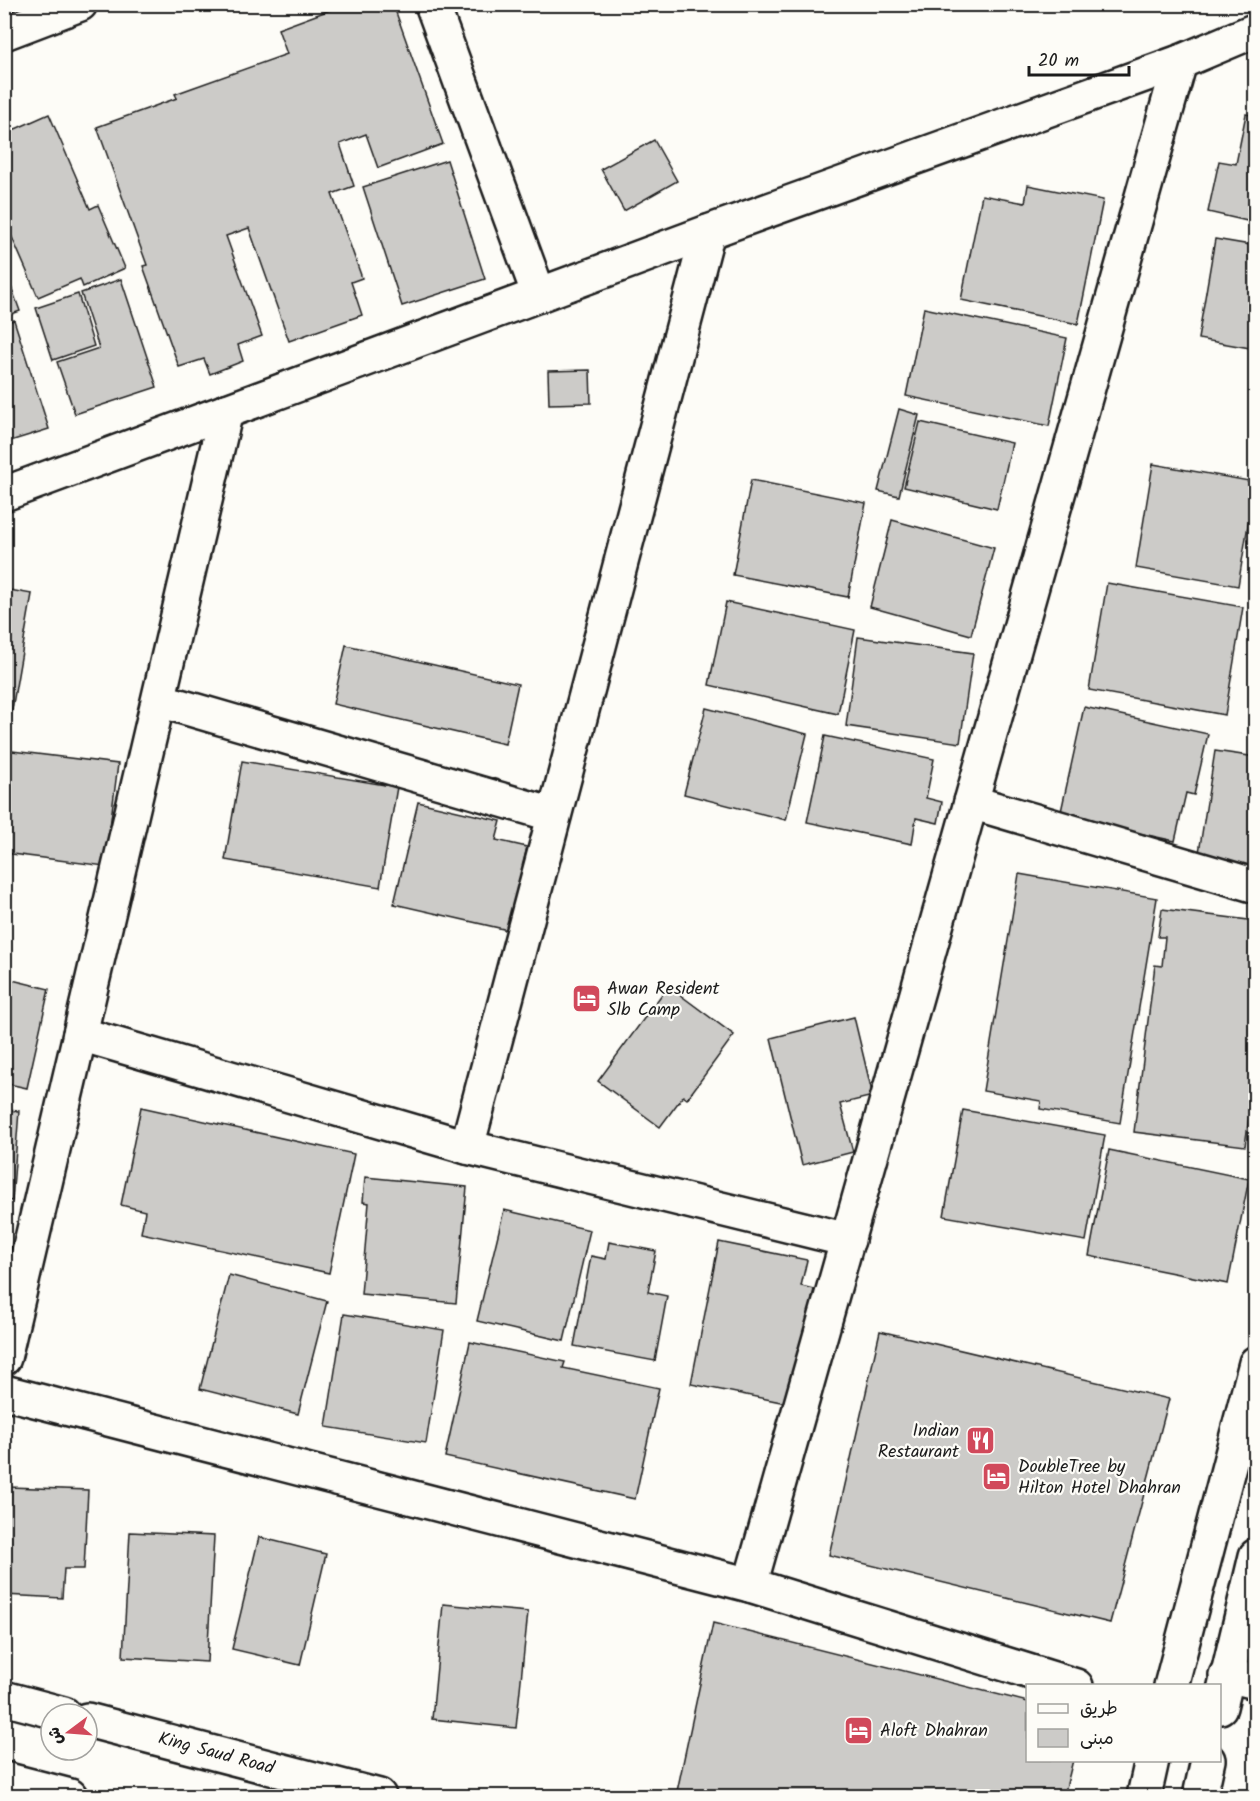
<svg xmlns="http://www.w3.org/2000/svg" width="1260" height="1801" viewBox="0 0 1260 1801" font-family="Kalam,'Playpen Sans Arabic',sans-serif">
<rect width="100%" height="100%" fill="#fdfcf7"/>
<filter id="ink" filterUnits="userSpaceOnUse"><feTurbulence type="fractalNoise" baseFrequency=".0167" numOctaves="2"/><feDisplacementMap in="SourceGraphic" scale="12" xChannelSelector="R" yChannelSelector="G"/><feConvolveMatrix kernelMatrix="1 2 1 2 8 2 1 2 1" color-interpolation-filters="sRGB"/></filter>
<g filter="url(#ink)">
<g fill="#cccbc8" stroke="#1c1c1c" stroke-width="1.5">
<path d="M346,4h47l50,140 -65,24 -12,-34 -26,10 14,42 -22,8 30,84 -11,4 11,33 -73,26 -40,-113 -23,8 36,100 -24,9 5,16 -33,13 -6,-15 -25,8 -36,-101 4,-1 -50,-138 80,-29 -2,-4 112,-40 -9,-25z"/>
<path d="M49,114l41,95 8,-4 27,63 -42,19 -3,-8 -42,18 -34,-78v-85z"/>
<path d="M1246,114l10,2v107l-48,-11 11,-51 17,3z"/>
<path d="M654,140l23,41 -53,30 -23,-42z"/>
<path d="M447,160l38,119 -83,27 -39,-119z"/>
<path d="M1028,185l75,15 -25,124 -117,-24 21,-105 43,8z"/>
<path d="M1215,239l41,7v103l-58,-10z"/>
<path d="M4,267l16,44 -16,6z"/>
<path d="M121,279l36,108 -82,27 -18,-52 42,-14 -18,-55z"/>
<path d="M78,294l16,52 -41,14 -17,-52z"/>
<path d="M924,308l143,30 -18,88 -143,-30z"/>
<path d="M14,320l35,109 -45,14v-120z"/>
<path d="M590,370l1,33 -42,1 -1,-33z"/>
<path d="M899,409l20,6 -20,81 -21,-5z"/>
<path d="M920,422l92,21 -15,66 -93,-22z"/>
<path d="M1153,464l102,18 -17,104 -102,-18z"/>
<path d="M751,480l115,23 -18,94 -115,-22z"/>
<path d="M892,520l102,28 -23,87 -101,-28z"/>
<path d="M1107,583l136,24 -18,108 -136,-25z"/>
<path d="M4,589l28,5 -23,133 -5,-1z"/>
<path d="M726,602l129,28 -17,84 -129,-29z"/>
<path d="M858,637l115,16 -13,90 -114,-17z"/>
<path d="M346,645l172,39 -13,60 -172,-40z"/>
<path d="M1084,707l124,27 -14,61 -8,-2 -11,48 -115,-25z"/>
<path d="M706,708l101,26 -21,86 -102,-26z"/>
<path d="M825,736l109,23 -8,39 16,4 -4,21 -22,-5 -4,26 -105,-22z"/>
<path d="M4,750l114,14 -13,102 -101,-13z"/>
<path d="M1215,751l41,6v111l-58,-9z"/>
<path d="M242,761l155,26 -17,100 -155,-27z"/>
<path d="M418,802l83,19 -5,19 31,7 -19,83 -114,-26z"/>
<path d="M1019,874l138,24 -37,225 -80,-14 1,-8 -58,-10z"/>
<path d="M1162,909l94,12v144l-11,81 -111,-14 21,-167 7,1 3,-29h-7z"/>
<path d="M4,978l45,11 -22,99 -23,-5z"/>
<path d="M668,986l66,49 -47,64 -4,-3 -23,31 -62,-46z"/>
<path d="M854,1017l19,79 -33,8 13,48 -51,13 -31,-127z"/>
<path d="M141,1107l213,47 -25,119 -188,-40 4,-22 -24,-6z"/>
<path d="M4,1110l15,1 -7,90 -8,-1z"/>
<path d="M963,1110l142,25 -19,106 -142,-25z"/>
<path d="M1109,1150l140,29 -21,105 -139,-28z"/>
<path d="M365,1177l102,10 -11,116 -95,-9 8,-91 -6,-1z"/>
<path d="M504,1210l86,20 -26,111 -87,-20z"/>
<path d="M609,1242l47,9 -8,41 19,4 -12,65 -81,-15 17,-90 15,3z"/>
<path d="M719,1242l88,18 -6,26 13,3 -23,115 -100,-20z"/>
<path d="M229,1275l98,26 -29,113 -98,-25z"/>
<path d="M344,1314l100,16 -18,113 -100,-16z"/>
<path d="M880,1331l289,68 -59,224 -281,-68z"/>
<path d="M470,1342l95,20 -2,6 96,20 -24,111 -190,-42z"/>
<path d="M4,1457h7l-1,30 78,3 -4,79h-20l-2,29 -58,-3z"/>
<path d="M130,1532l84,4 -7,126 -84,-5z"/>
<path d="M259,1537l67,17 -26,111 -68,-16z"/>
<path d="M443,1604l85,8 -12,116 -84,-9z"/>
<path d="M713,1623l315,79v58h45l-9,36h-388z"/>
</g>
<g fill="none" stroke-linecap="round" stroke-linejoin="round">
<defs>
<g id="minor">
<path d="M432,4l107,291"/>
<path d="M4,33l76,-29"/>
<path d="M4,494l704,-262 472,-170 76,-32"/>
<path d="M159,700l395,115"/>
<path d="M971,802l285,84"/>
<path d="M80,1034l387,113 381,93"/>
<path d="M467,1147l241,-915"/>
<path d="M4,1358l222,-947"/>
<path d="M4,1392l746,193 326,101"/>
<path d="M750,1585l430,-1523"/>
<path d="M1226,1675l30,7"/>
<path d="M1171,1686l85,-323"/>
<path d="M1220,1707l36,-151"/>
<path d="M1144,1796l8,-36"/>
<path d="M1200,1796l8,-36"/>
</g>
<g id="major">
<path d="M4,1698l60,16"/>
<path d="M87,1720l292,76"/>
<path d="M4,1779l66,17"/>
</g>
</defs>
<use href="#minor" stroke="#1c1c1c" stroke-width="38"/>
<use href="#major" stroke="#1c1c1c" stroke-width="38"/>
<use href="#minor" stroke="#fdfcf7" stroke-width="33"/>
<use href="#major" stroke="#fdfcf7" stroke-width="33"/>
</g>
</g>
<defs>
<symbol id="hotel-square" viewBox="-11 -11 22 22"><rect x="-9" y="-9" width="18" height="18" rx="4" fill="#d1495b" stroke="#fdfcf7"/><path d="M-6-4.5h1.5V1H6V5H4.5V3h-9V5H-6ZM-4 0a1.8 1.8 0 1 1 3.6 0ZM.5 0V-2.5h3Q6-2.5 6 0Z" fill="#fff"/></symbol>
<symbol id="restaurant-square" viewBox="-11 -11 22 22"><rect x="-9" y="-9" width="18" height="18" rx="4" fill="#d1495b" stroke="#fdfcf7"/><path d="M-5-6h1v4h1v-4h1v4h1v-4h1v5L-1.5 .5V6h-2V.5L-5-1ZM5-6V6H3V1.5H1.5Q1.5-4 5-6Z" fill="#fff"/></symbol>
</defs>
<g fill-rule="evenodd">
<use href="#hotel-square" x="570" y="982" width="33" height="33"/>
<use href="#restaurant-square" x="964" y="1424" width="33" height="33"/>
<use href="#hotel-square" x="980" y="1460" width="33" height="33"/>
<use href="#hotel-square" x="842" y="1714" width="33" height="33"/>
</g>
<g text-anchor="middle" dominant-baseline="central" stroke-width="4.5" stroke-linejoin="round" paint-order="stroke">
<g font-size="18" fill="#1c1c1c" stroke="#fdfcf7" text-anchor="start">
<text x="607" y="989">Awan Resident<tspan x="607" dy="21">Slb Camp</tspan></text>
<text x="959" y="1431" text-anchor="end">Indian<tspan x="959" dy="21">Restaurant</tspan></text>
<text x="1018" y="1467">DoubleTree by<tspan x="1018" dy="21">Hilton Hotel Dhahran</tspan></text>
<text x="880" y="1731">Aloft Dhahran</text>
</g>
<g font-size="18" fill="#1c1c1c" stroke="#fdfcf7">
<text transform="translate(216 1754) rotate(15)">King Saud Road</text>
</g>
</g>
<rect width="1260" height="1801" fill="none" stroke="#fdfcf7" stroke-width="24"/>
<rect x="12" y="12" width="1236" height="1777" fill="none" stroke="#1c1c1c" stroke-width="2" filter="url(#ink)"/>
<rect x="1026" y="1684" width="195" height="78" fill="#fdfcf7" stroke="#a3a29f" stroke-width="1.5"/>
<rect x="1038" y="1704" width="30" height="9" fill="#fdfcf7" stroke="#a3a29f" stroke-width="1.5"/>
<text x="1080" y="1714" font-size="18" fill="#1c1c1c">طريق</text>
<rect x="1038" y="1729" width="30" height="18" fill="#cccbc8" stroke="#a3a29f" stroke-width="1.5"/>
<text x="1080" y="1744" font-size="18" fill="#1c1c1c">مبنى</text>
<g transform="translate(69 1732) rotate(254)"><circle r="28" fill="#fdfcf7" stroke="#a3a29f" stroke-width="1.5"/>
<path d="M0-4.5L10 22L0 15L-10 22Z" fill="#d1495b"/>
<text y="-9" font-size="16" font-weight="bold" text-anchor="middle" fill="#1c1c1c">ش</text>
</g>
<path d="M1029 66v9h100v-9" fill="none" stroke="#1c1c1c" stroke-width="3"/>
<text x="1038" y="66" font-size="18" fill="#1c1c1c" stroke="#fdfcf7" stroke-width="4.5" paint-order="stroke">20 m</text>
</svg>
